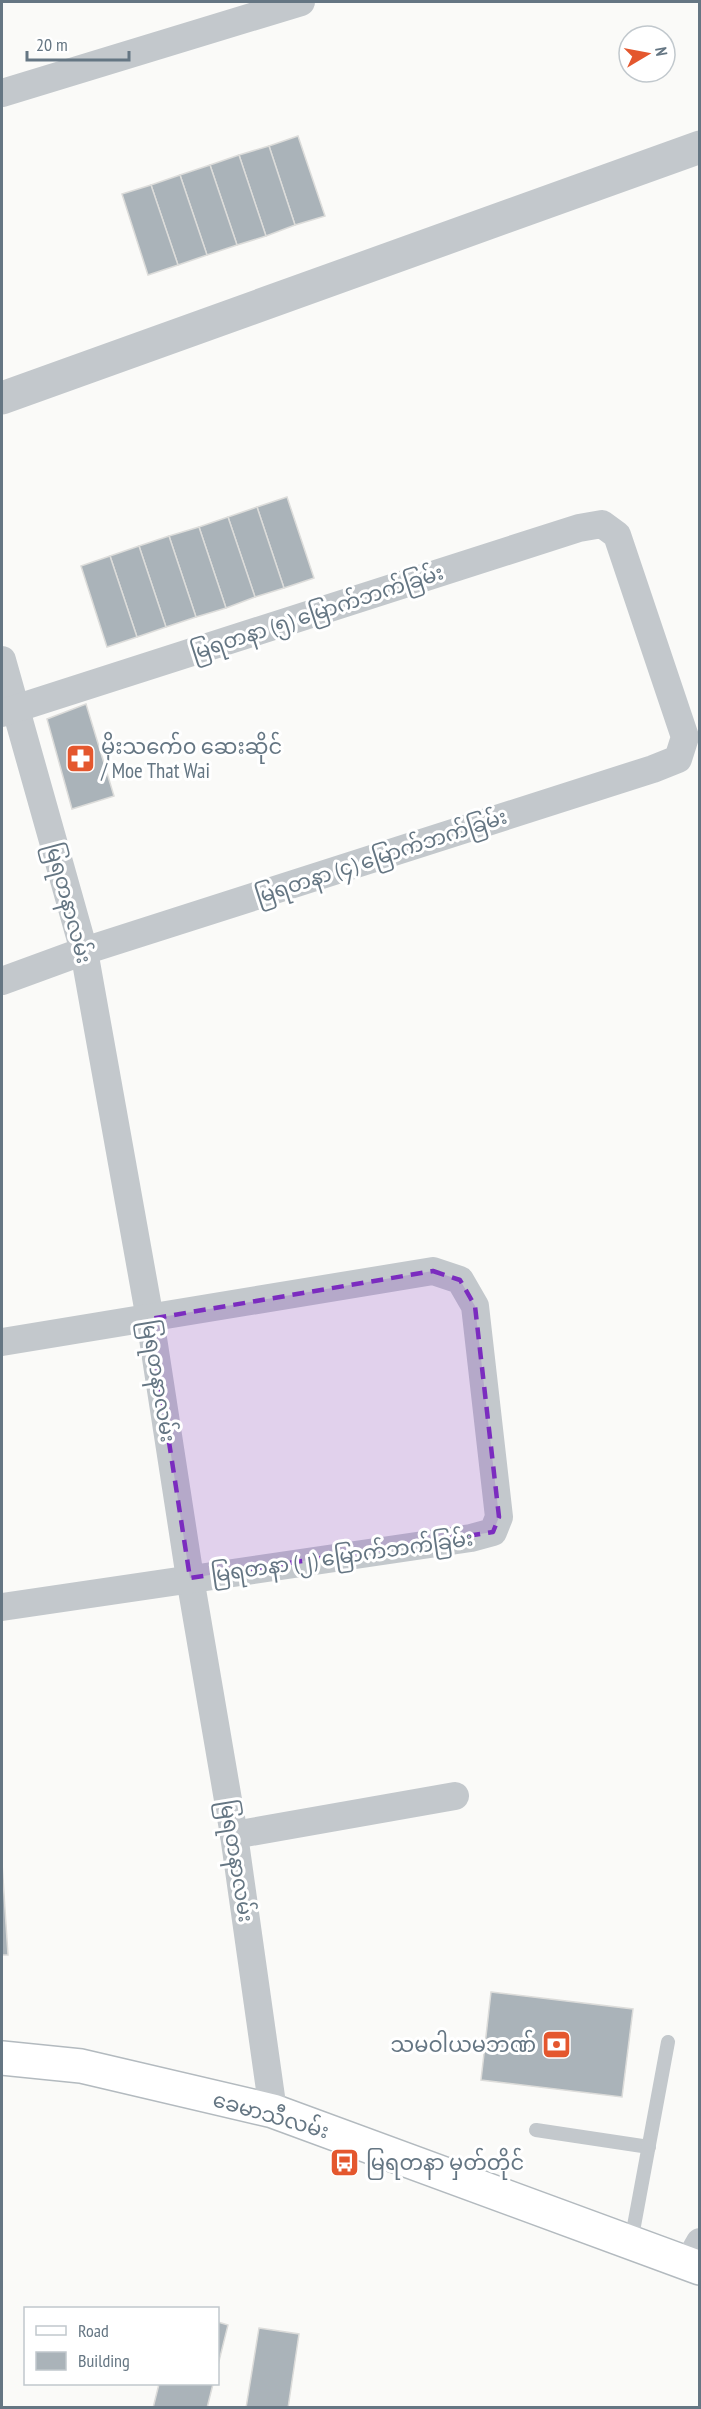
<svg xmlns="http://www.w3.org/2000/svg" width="701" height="2409" viewBox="0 0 701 2409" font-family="'PT Sans Narrow','Noto Sans Myanmar',sans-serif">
<rect width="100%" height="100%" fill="#fafaf8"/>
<g fill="#aab3b9" stroke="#dcdcda" stroke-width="1.5">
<path d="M298,136l27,80 -30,9 -26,-79z"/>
<path d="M269,146l26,79 -29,11 -27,-81z"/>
<path d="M239,155l27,81 -29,9 -27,-80z"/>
<path d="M210,165l27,80 -30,10 -27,-80z"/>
<path d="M180,175l27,80 -29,10 -27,-80z"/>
<path d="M151,185l27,80 -30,10 -26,-81z"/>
<path d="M287,497l27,81 -30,10 -27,-81z"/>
<path d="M257,507l27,81 -29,9 -27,-80z"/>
<path d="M228,517l27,80 -29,11 -27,-81z"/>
<path d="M199,527l27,81 -30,9 -27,-81z"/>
<path d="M169,536l27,81 -30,10 -27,-81z"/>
<path d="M139,546l27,81 -29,10 -27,-81z"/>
<path d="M110,556l27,81 -30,10 -26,-81z"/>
<path d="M86,704l28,92 -42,13 -25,-90z"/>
<path d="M2,1863l6,92h-6z"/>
<path d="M491,1992l142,17 -11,88 -141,-17z"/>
<path d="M218,2322l10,3 -10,40z"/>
<path d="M259,2328l40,6 -11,74h-42z"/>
<path d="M159,2384h54l-6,24h-54z"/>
</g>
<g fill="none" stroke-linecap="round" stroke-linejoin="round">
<defs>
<path id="secondary" d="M2,2058l79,8 192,45 427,157"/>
</defs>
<use href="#secondary" stroke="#b3babf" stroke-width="36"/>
<g stroke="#c3c8cc" stroke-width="14">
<path d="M536,2130l113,17"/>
<path d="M631,2242l37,-200"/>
</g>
<g stroke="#c3c8cc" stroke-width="28">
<path d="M2,93l299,-91"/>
<path d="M2,660l82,291 66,368 40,259 44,257 39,276"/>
<path d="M2,713l577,-185 23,-4 15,11 68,202 -7,22 -25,10 -569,182 -82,30"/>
<path d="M2,1342l431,-71 27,9 15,26 24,211 -6,15 -22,6 -469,69"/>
<path d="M234,1835l221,-39"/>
<path d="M688,2263l12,-21"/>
</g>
<path stroke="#c3c8cc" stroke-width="33" d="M2,398l698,-251"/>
<use href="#secondary" stroke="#fff" stroke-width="33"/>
</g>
<path fill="#7b2cbf" fill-opacity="0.2" stroke="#7b2cbf" stroke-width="4.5" stroke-dasharray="12 8" stroke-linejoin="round" d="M433,1271l27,9 15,26 24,211 -6,15 -303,46 -40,-259z"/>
<defs>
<symbol id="pharmacy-square" viewBox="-11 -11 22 22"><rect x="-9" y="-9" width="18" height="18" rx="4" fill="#e4572e" stroke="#fff"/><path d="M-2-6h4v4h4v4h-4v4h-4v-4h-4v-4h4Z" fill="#fff"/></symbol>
<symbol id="bank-square" viewBox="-11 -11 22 22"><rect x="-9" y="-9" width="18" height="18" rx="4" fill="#e4572e" stroke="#fff"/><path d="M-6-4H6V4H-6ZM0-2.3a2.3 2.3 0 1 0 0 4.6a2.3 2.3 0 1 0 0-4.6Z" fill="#fff"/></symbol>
<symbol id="bus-square" viewBox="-11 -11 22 22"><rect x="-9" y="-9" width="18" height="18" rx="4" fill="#e4572e" stroke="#fff"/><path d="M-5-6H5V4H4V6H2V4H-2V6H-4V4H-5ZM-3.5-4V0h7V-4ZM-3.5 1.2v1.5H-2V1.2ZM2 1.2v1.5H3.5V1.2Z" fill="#fff"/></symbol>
</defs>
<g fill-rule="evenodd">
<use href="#pharmacy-square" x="64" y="742" width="33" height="33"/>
<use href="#bank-square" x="540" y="2028" width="33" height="33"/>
<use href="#bus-square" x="328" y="2146" width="33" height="33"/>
</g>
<g text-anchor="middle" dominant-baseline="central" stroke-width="6" stroke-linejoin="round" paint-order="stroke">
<g font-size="21" fill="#657683" stroke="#fff">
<text transform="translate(317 612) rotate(-18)">မြရတနာ (၅) မြောက်ဘက်ခြမ်း</text>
<text transform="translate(381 856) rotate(-18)">မြရတနာ (၄) မြောက်ဘက်ခြမ်း</text>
<text transform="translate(69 903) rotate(75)">မြရတနာလမ်း</text>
<text transform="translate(159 1381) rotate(81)">မြရတနာလမ်း</text>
<text transform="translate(342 1556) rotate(-8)">မြရတနာ (၂) မြောက်ဘက်ခြမ်း</text>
<text transform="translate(237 1861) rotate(81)">မြရတနာလမ်း</text>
<text transform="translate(271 2115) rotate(16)">ခေမာသီလမ်း</text>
</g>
<g font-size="21" fill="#657683" stroke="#fff" text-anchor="start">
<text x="101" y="746">မိုးသက်ေ၀ ဆေးဆိုင်<tspan x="101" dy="24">/ Moe That Wai</tspan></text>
<text x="536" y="2044" text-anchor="end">သမဝါယမဘဏ်</text>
<text x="366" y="2162">မြရတနာ မှတ်တိုင်</text>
</g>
</g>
<rect width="701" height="2409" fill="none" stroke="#657683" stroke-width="6"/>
<rect x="24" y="2307" width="195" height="78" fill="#ffffff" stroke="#c1c8cd" stroke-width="1.5"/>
<rect x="36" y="2326" width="30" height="9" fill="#ffffff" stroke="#c1c8cd" stroke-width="1.5"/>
<text x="78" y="2337" font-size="18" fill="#657683">Road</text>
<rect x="36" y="2352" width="30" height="18" fill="#aab3b9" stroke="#c1c8cd" stroke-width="1.5"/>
<text x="78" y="2367" font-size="18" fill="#657683">Building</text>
<g transform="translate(647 54) rotate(80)"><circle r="28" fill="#ffffff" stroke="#c1c8cd" stroke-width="1.5"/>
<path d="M0-4.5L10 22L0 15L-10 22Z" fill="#e4572e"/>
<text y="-9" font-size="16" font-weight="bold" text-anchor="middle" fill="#657683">N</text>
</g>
<path d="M27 51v9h102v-9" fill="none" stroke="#657683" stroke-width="3"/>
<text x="36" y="51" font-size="18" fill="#657683" stroke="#ffffff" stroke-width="4.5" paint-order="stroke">20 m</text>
</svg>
